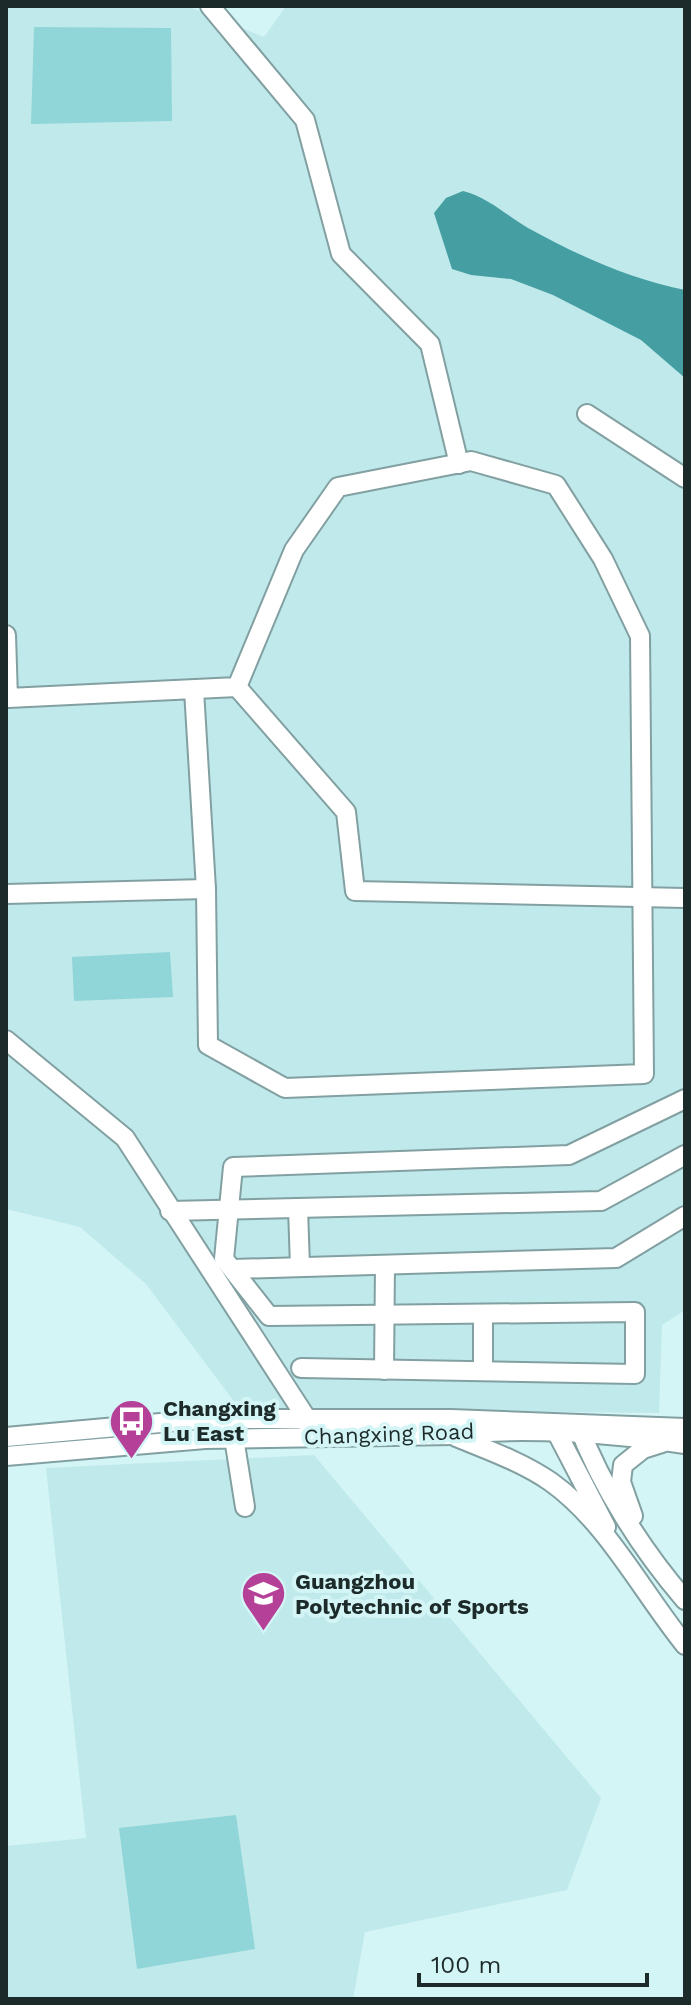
<svg xmlns="http://www.w3.org/2000/svg" width="691" height="2005" viewBox="0 0 691 2005" font-family="'Work Sans',sans-serif">
<rect width="100%" height="100%" fill="#d4f5f6"/>
<g fill="#c0e9eb">
<path d="M6,6h181l77,31 22,-31h399v1304l-23,15 -3,88 -420,-5 -93,-124 -66,-57 -74,-18z"/>
<path d="M314,1455l287,343 -34,92 -202,42 -12,67h-347v-153l80,-8 -40,-370z"/>
</g>
<g fill="#90d5d8">
<path d="M34,27l137,1 1,93 -141,3z"/>
<path d="M170,952l3,45 -99,4 -2,-44z"/>
<path d="M236,1815l19,134 -118,20 -18,-141z"/>
</g>
<path fill="#449ea2" d="M463,191c26,7 43,24 65,37 49,27 102,51 157,62v88l-44,-38 -88,-45 -42,-16 -40,-4 -19,-6 -18,-56 12,-15z"/>
<g fill="none" stroke-linecap="round" stroke-linejoin="round">
<defs>
<g id="minor">
<path d="M210,6l95,114 36,134 89,90 29,120"/>
<path d="M587,414l98,64"/>
<path d="M6,635l2,63 229,-11 57,-137 44,-63 133,-26 85,24 47,74 37,77 4,438 -359,14 -77,-43 -2,-156 -12,-199"/>
<path d="M237,687l109,125 9,79 330,7"/>
<path d="M6,894l200,-5"/>
<path d="M6,1040l119,98 182,281 2,8"/>
<path d="M298,1208l2,59"/>
<path d="M170,1211l431,-10 84,-46"/>
<path d="M233,1269l383,-11 69,-42"/>
<path d="M483,1314v57"/>
<path d="M301,1368l334,6v-62l-366,4 -45,-57 9,-92 336,-12 116,-56"/>
<path d="M384,1370l1,-105"/>
<path d="M557,1424l1,11 48,92"/>
<path d="M578,1425c24,62 63,124 107,175"/>
<path d="M6,1437l199,-18h246l234,9"/>
<path d="M456,1437c32,13 66,25 95,45 56,40 91,110 134,163"/>
<path d="M234,1438l11,69"/>
<path d="M6,1456l199,-17 248,-4c70,-9 162,-1 232,9"/>
<path d="M633,1516l-12,-34 2,-17 20,-16 19,-6"/>
</g>
</defs>
<use href="#minor" stroke="#82a0a1" stroke-width="22"/>
<use href="#minor" stroke="#fff" stroke-width="18"/>
</g>
<defs>
<symbol id="bus-pin" viewBox="-11 -11 22 30"><path d="M0 17L-7.5 6A9.5 9.5 0 1 1 7.5 6Z" fill="#b54098" stroke="#d4f5f6"/><path d="M-5-6H5V4H4V6H2V4H-2V6H-4V4H-5ZM-3.5-4V0h7V-4ZM-3.5 1.2v1.5H-2V1.2ZM2 1.2v1.5H3.5V1.2Z" fill="#fff"/></symbol>
<symbol id="university-pin" viewBox="-11 -11 22 30"><path d="M0 17L-7.5 6A9.5 9.5 0 1 1 7.5 6Z" fill="#b54098" stroke="#d4f5f6"/><path d="M0-5L7-2L0 1L-7-2ZM-4 1L0 2.5L4 1V4Q0 6-4 4Z" fill="#fff"/></symbol>
</defs>
<g fill-rule="evenodd">
<use href="#bus-pin" x="106" y="1396" width="51" height="69"/>
<use href="#university-pin" x="238" y="1568" width="51" height="69"/>
</g>
<g text-anchor="middle" dominant-baseline="central" stroke-width="8" stroke-linejoin="round" paint-order="stroke">
<g font-size="22" font-weight="bold" fill="#1d2a2a" stroke="#d4f5f6" text-anchor="start">
<text x="163" y="1408">Changxing<tspan x="163" dy="25">Lu East</tspan></text>
<text x="295" y="1581">Guangzhou<tspan x="295" dy="25">Polytechnic of Sports</tspan></text>
</g>
<g font-size="22" fill="#1d2a2a" stroke="#d4f5f6">
<text transform="translate(389 1434) rotate(-2)">Changxing Road</text>
</g>
</g>
<rect width="691" height="2005" fill="none" stroke="#1d2a2a" stroke-width="16"/>
<path d="M419 1973v12h228v-12" fill="none" stroke="#1d2a2a" stroke-width="4"/>
<text x="431" y="1973" font-size="24" fill="#1d2a2a" stroke="#d4f5f6" stroke-width="6" paint-order="stroke">100 m</text>
</svg>
